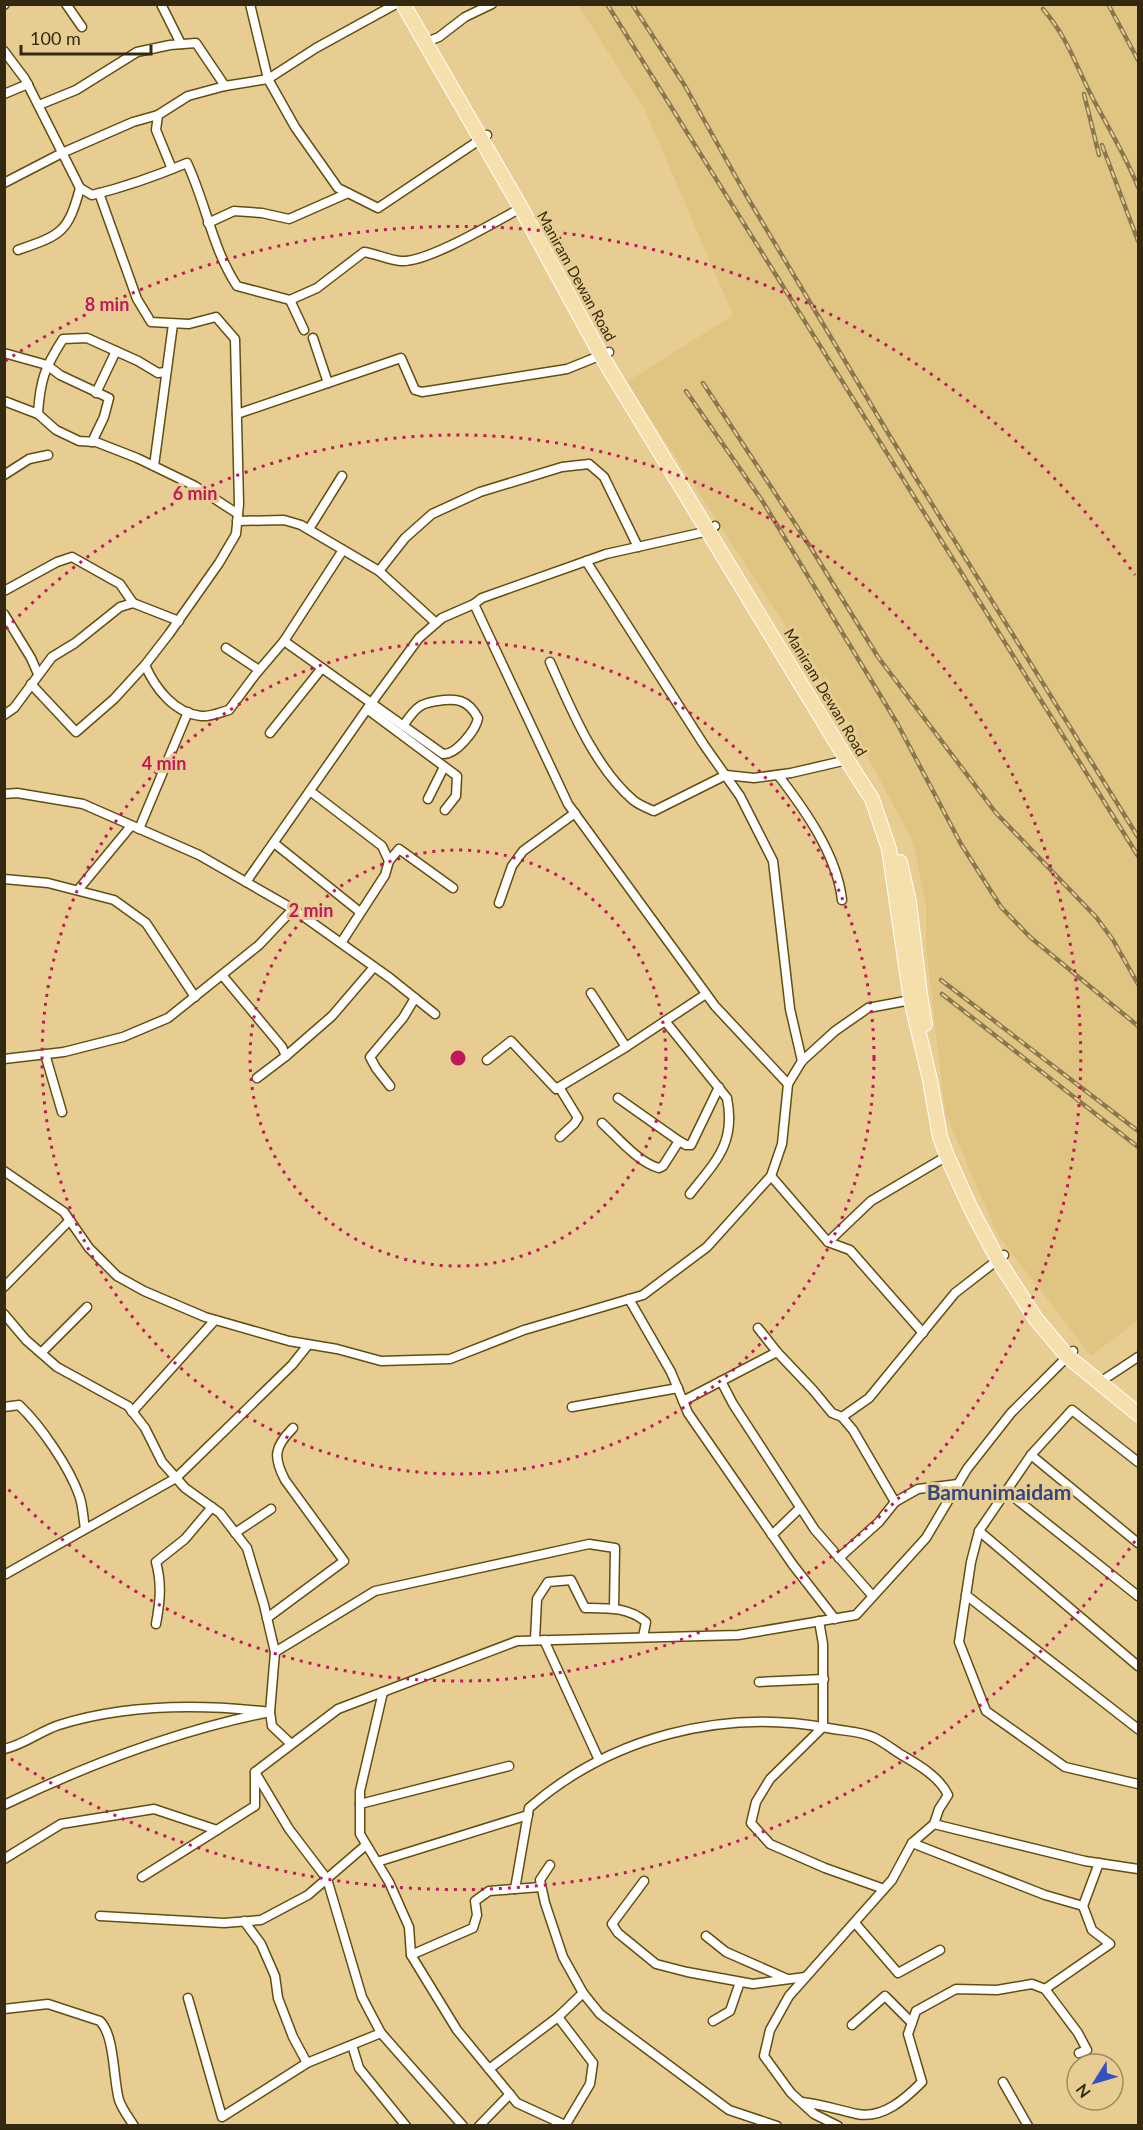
<svg xmlns="http://www.w3.org/2000/svg" width="1143" height="2130" viewBox="0 0 1143 2130" font-family="Lato,sans-serif">
<rect width="100%" height="100%" fill="#e7cd92"/>
<path fill="#e0c481" d="M578,5h560v1315l-47,36 -94,-122 -52,-122 -19,-166v-42l-13,-62 -57,-107 -229,-353 106,-67 -88,-205z"/>
<g fill="none" stroke-linecap="round" stroke-linejoin="round">
<defs>
<g id="street">
<path d="M66,4l16,23"/>
<path d="M161,4l20,40"/>
<path d="M250,4l18,75 27,48 43,61 40,20 109,-73"/>
<path d="M4,5l1,-1"/>
<path d="M424,43l15,-6 26,-20 27,-13"/>
<path d="M4,51l21,28 55,109 12,7c33,-8 64,-19 95,-32 19,40 25,85 50,123l53,14 27,-12 47,-36c12,2 25,8 37,9 26,2 94,-39 120,-53"/>
<path d="M4,94l24,-10"/>
<path d="M39,105l37,-15 61,-38 33,-7 26,-2 29,43"/>
<path d="M172,169l-16,-39 2,-15 30,-19 37,-10 43,-7 48,-31 80,-44"/>
<path d="M4,183l58,-30 71,-31 25,-7"/>
<path d="M99,193l38,106 14,23 38,2 27,-7 19,22 4,165 -3,30 -17,29 -50,71 -24,31c10,23 29,48 56,51 9,1 20,-4 28,-6l26,-35 29,-34 59,-91"/>
<path d="M208,223l26,-12 28,2 27,6 59,-26"/>
<path d="M18,250c43,-15 50,-17 62,-62"/>
<path d="M290,300l14,30"/>
<path d="M313,338l15,45"/>
<path d="M4,353l43,12 13,10 49,23 -5,19 -12,25"/>
<path d="M165,372l-7,1 -20,-12 -51,-23 -24,1c-18,28 -23,41 -25,75l18,16 23,11 17,1 41,16 58,28 43,28"/>
<path d="M96,393l20,-42"/>
<path d="M4,401l34,13"/>
<path d="M237,414l164,-56 14,32 7,2 145,-23 42,-17"/>
<path d="M154,466l19,-142"/>
<path d="M4,475l25,-16 19,-4"/>
<path d="M237,521l47,-1 17,5 78,46 57,52"/>
<path d="M309,529l33,-53"/>
<path d="M586,561l118,184 36,51 33,65 17,148 12,52"/>
<path d="M379,571l26,-33 27,-24 48,-22 82,-25 27,-3 15,13 34,70"/>
<path d="M4,591l53,-29 15,-5 48,27 13,19"/>
<path d="M474,604l94,200 147,202 73,78"/>
<path d="M4,614l27,44 7,16"/>
<path d="M284,641l159,113c13,1 33,-24 35,-36 -10,-19 -22,-20 -41,-17 -6,1 -13,2 -18,6 -6,4 -11,12 -16,19"/>
<path d="M226,648l33,22"/>
<path d="M550,662c21,47 44,104 83,138 6,5 14,8 21,11l72,-36 28,3 37,-5 56,-13"/>
<path d="M31,684l45,48 38,-33 31,-34"/>
<path d="M367,709l90,67 -1,20 -11,14"/>
<path d="M4,715l10,-7 38,-51 23,-14 45,-36 13,-4 46,18"/>
<path d="M270,733l52,-65"/>
<path d="M778,775c27,35 59,80 64,125"/>
<path d="M310,791l72,55 7,15 -4,14 -44,68"/>
<path d="M4,794l13,-1 66,11 116,51 94,54 97,69 45,36"/>
<path d="M428,799l16,-32"/>
<path d="M139,829l49,-117"/>
<path d="M274,843l86,69"/>
<path d="M389,861l10,-12 54,39"/>
<path d="M4,879l44,4 66,17 32,23 49,74"/>
<path d="M246,882l121,-173 52,-71 23,-20 32,-14 8,-6 124,-44 103,-23 6,-5"/>
<path d="M78,890l53,-64"/>
<path d="M499,903l13,-37 11,-15 52,-38"/>
<path d="M222,975l60,72 4,9 -29,22"/>
<path d="M591,993l35,54"/>
<path d="M665,1021l62,77c9,45 -11,63 -37,96"/>
<path d="M45,1054l17,58"/>
<path d="M286,1056l46,-40 42,-49"/>
<path d="M4,1059l60,-7 59,-15 45,-19 91,-73 34,-36"/>
<path d="M487,1060l24,-19 45,48 70,-42 80,-53"/>
<path d="M390,1086l-14,-18 -6,-11 33,-39 12,-20"/>
<path d="M559,1087l19,31 -4,6 -14,13"/>
<path d="M618,1098l61,43 7,4h5l28,-58"/>
<path d="M602,1123c15,14 37,40 57,45l4,-2 16,-25"/>
<path d="M4,1171l60,41 25,36 28,28 27,15 61,26 84,24 48,8 44,12 69,-2 74,-29 119,-35 64,-48 64,-71 11,-32 6,-60 14,-23 33,-30 33,-23 43,-8"/>
<path d="M771,1176l57,66 22,8 73,83"/>
<path d="M828,1242l43,-41 76,-45"/>
<path d="M4,1287l66,-67"/>
<path d="M629,1299l42,73 17,41 105,152 42,54"/>
<path d="M4,1314l22,26 31,27 71,39 17,22 17,34 23,26 35,25 27,35 17,57 11,47 -5,60 2,14 18,17"/>
<path d="M758,1328l19,24 36,38 19,23 10,4 27,-19 86,-105 49,-38"/>
<path d="M41,1353l46,-46"/>
<path d="M721,1381l12,23 82,126 55,63"/>
<path d="M1100,1382l38,-25"/>
<path d="M683,1401l94,-49"/>
<path d="M4,1407l15,-2c22,21 50,62 60,90 4,10 4,23 6,33"/>
<path d="M572,1407l106,-19"/>
<path d="M132,1412l83,-92"/>
<path d="M842,1417l11,13 42,72"/>
<path d="M1031,1455l107,88"/>
<path d="M1138,1462l-66,-52 -41,45 -52,76 -8,31 -12,80 27,69 79,56 73,17"/>
<path d="M1006,1491l132,105"/>
<path d="M979,1531l159,135"/>
<path d="M235,1533l36,-24"/>
<path d="M772,1535l28,-27"/>
<path d="M839,1558l40,-36 16,-20 23,-13 40,-5"/>
<path d="M4,1575l172,-97 116,-113 16,-20"/>
<path d="M966,1595l172,134"/>
<path d="M267,1618l77,-57 -59,-81c-12,-23 -11,-33 8,-52"/>
<path d="M819,1621l4,23v83l-53,52 -14,23 -5,21 19,21 55,24 59,21"/>
<path d="M156,1624c4,-22 6,-40 0,-62l29,-23 27,-32"/>
<path d="M535,1640l2,-41 11,-17 23,-2 14,28c23,0 43,-1 61,14l-3,15"/>
<path d="M544,1640l55,120"/>
<path d="M275,1652l100,-61 214,-47 26,4 -1,60"/>
<path d="M759,1682l65,-3"/>
<path d="M383,1692l-23,99v43l29,48 20,45 2,28 46,75 60,73 50,23"/>
<path d="M4,1749c20,-4 36,-18 55,-24 67,-21 142,-21 211,-13 -91,18 -183,53 -266,93"/>
<path d="M255,1772l34,57 38,50 35,118 19,36 82,93"/>
<path d="M360,1804l149,-38"/>
<path d="M934,1824l151,37 53,8"/>
<path d="M912,1843l133,52 38,11"/>
<path d="M4,1859l57,-35 93,-15 63,21 38,-24v-34l83,-63 179,-68 221,-6 118,-20 70,-77 41,-69 44,-56 62,-62"/>
<path d="M377,1862l151,-47"/>
<path d="M550,1865l-10,15 5,23 18,54 20,36 17,21 129,96 48,16"/>
<path d="M142,1877l75,-47"/>
<path d="M644,1881l-32,43 6,9 38,31 31,8 66,12 52,-7"/>
<path d="M515,1889l14,-81c81,-71 194,-100 299,-80 14,3 32,3 45,9 9,4 18,11 27,17 17,10 39,22 48,41l-9,14 -5,15 -22,19 -20,37 -103,116 -19,34 -6,26 27,37 23,21 24,12"/>
<path d="M100,1916l124,7 37,-3 47,-25 58,-50"/>
<path d="M244,1921l17,23 14,32 3,22 15,39 14,26"/>
<path d="M855,1923l43,50 42,-23"/>
<path d="M706,1936l20,16 59,26"/>
<path d="M411,1955l62,-27 4,-13 -2,-14 14,-10 52,-4"/>
<path d="M1045,1989l33,44 9,17 -8,3"/>
<path d="M188,1998l34,119 85,-54 74,-30"/>
<path d="M4,2009l44,-5 52,17c15,15 13,58 19,79 3,9 10,18 15,26"/>
<path d="M558,2017l35,46 -3,21 -25,42"/>
<path d="M713,2021l17,-10 10,-29"/>
<path d="M852,2025l33,-29 27,27"/>
<path d="M352,2045l7,23 47,58"/>
<path d="M489,2069l69,-52 25,-24"/>
<path d="M1003,2082l25,44"/>
<path d="M802,2102c19,2 36,8 55,12 26,5 48,-15 65,-32l-14,-48 8,-23 40,-22 41,1 35,-6 13,5 65,-45 -18,-14 -9,-24 16,-43"/>
<path d="M479,2126l31,-32"/>
</g>
<g id="primary">
<path d="M403,4l118,204 80,147 246,405 25,39 17,50 22,151 19,80 10,57 7,19 24,53 27,51 38,59 31,37 71,58"/>
<path d="M900,862l9,40 11,93 5,29"/>
</g>
</defs>
<use href="#street" stroke="#644e0f" stroke-width="11"/>
<use href="#primary" stroke="#fff" stroke-width="16"/>
<use href="#street" stroke="#fff" stroke-width="8"/>
<use href="#primary" stroke="#f4dfad" stroke-width="14"/>
<defs>
<g id="rail">
<path d="M607,4l531,852"/>
<path d="M632,4l53,82 61,109 142,238 250,404"/>
<path d="M1108,4l30,56"/>
<path d="M1043,9c24,28 31,52 47,84 16,31 35,61 48,94"/>
<path d="M1084,94l15,61"/>
<path d="M1102,145l36,96"/>
<path d="M703,383l108,165 67,109 118,156 100,104 17,23 25,44"/>
<path d="M686,391l77,111 134,221 64,121 40,63 29,30 108,89"/>
<path d="M941,980l197,151"/>
<path d="M942,994l196,153"/>
</g>
</defs>
<use href="#rail" stroke="#89774f" stroke-width="4.5"/>
<use href="#rail" stroke="#e7cd92" stroke-width="2" stroke-dasharray="7" stroke-linecap="butt"/>
</g>
<g fill="none" stroke="#c2185b" stroke-width="3" stroke-dasharray="3 6">
<circle cx="458" cy="1058" r="208"/>
<circle cx="458" cy="1058" r="416"/>
<path d="M6 629A623 623 0 1 1 6 1487"/>
<path d="M1135 1541A831 831 0 0 1 5 1755M5 361A831 831 0 0 1 1135 575"/>
</g>
<g text-anchor="middle" dominant-baseline="central" stroke-width="6" stroke-linejoin="round" paint-order="stroke">
<g font-size="15" fill="#332911" stroke="#e7cd92">
<text transform="translate(577 276) rotate(61)">Maniram Dewan Road</text>
<text transform="translate(826 692) rotate(59)">Maniram Dewan Road</text>
</g>
<g font-size="21" font-weight="bold" fill="#334680" stroke="#e7cd92">
<text x="999" y="1491">Bamunimaidam</text>
</g>
</g>
<circle cx="458" cy="1058" r="9" fill="#c2185b" stroke="#e7cd92" stroke-width="3"/>
<g font-size="18" text-anchor="middle" font-weight="bold" fill="#c2185b" stroke="#e7cd92" stroke-width="6" stroke-linejoin="round" paint-order="stroke">
<text x="107" y="311">8 min</text>
<text x="195" y="500">6 min</text>
<text x="164" y="770">4 min</text>
<text x="311" y="917">2 min</text>
</g>
<rect width="1143" height="2130" fill="none" stroke="#332911" stroke-width="12"/>
<g transform="translate(1095 2082) rotate(233)"><circle r="28" fill="#e7cd92" stroke="#9f8b5e" stroke-width="1.5"/>
<path d="M0-4.5L10 22L0 15L-10 22Z" fill="#3351c2"/>
<text y="-9" font-size="16" font-weight="bold" text-anchor="middle" fill="#332911">N</text>
</g>
<path d="M21 45v9h130v-9" fill="none" stroke="#332911" stroke-width="3"/>
<text x="30" y="45" font-size="18" fill="#332911" stroke="#e7cd92" stroke-width="4.5" paint-order="stroke">100 m</text>
</svg>
